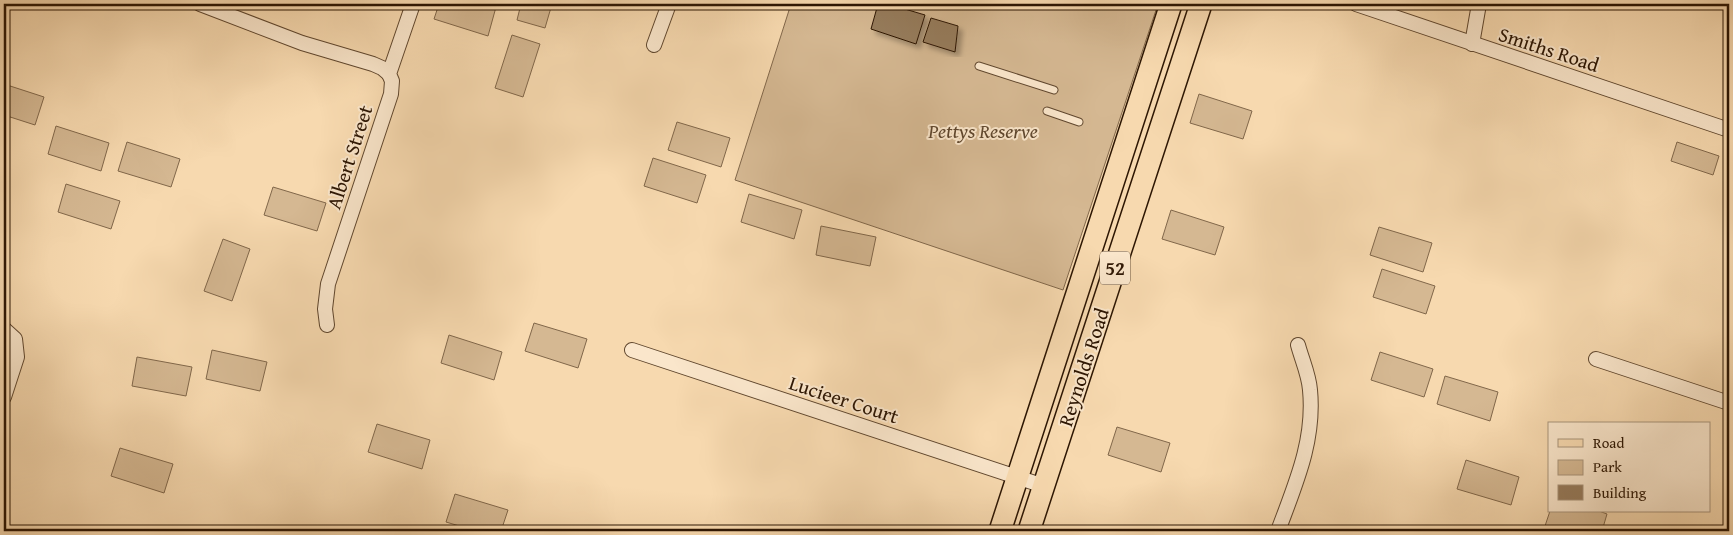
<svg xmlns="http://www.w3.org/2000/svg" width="1733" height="535" viewBox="0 0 1733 535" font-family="'Gentium Book Plus',serif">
<defs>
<filter id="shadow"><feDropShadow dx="4.5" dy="4.5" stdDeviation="2.5" flood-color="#0004"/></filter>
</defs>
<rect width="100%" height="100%" fill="#f7d9af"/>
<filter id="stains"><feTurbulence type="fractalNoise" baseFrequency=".004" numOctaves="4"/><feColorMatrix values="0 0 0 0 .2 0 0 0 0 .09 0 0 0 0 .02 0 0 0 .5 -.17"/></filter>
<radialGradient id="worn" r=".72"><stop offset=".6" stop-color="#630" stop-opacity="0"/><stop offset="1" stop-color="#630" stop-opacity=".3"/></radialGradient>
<g fill="#d5b892" stroke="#81674a">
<path d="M439,4h46l11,3 -8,29 -54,-17z"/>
<path d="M521,4h31l-7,24 -28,-8z"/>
<path d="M791,4h367l-95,286 -328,-110z"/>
<path d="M512,35l28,9 -17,53 -28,-9z"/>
<path d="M4,84l40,13 -9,28 -31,-10z"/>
<path d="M1199,94l53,17 -9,28 -53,-16z"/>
<path d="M677,122l53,16 -9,29 -53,-17z"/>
<path d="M56,126l53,17 -8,28 -53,-17z"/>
<path d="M127,142l53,17 -9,28 -53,-16z"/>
<path d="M1677,142l42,14 -6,19 -42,-14z"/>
<path d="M653,158l53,17 -9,28 -53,-17z"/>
<path d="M66,184l54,17 -9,28 -53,-17z"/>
<path d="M273,187l53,16 -9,28 -53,-16z"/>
<path d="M749,194l53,16 -8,29 -53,-17z"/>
<path d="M1171,210l53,17 -9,28 -53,-16z"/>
<path d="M821,226l55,11 -6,29 -54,-11z"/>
<path d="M1379,227l53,16 -9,29 -53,-17z"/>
<path d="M223,239l27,10 -18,52 -28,-10z"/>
<path d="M1382,269l53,17 -9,28 -53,-17z"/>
<path d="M534,323l53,16 -9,29 -53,-17z"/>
<path d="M449,335l53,17 -8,28 -53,-17z"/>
<path d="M212,350l55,12 -7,29 -54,-12z"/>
<path d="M1380,352l53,17 -9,28 -53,-17z"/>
<path d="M137,357l55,10 -6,29 -54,-10z"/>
<path d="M1445,376l53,16 -8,29 -53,-17z"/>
<path d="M377,424l53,16 -8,29 -54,-17z"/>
<path d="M1117,427l53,16 -9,29 -53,-17z"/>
<path d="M120,448l53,16 -9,29 -53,-17z"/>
<path d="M1466,460l53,17 -8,28 -54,-16z"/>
<path d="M455,494l53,16 -7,21h-25l-30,-9z"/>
<path d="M1550,511h49l8,3 -5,17h-39l-18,-5z"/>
</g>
<g fill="#967b5c" stroke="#2d1603" filter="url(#shadow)">
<path d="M878,4h10l37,11 -9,29 -45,-15z"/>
<path d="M931,18l27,8 -3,26 -32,-10z"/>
</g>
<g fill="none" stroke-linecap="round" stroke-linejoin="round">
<defs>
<g id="service">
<path d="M979,66l75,24"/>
<path d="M1047,111l32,11"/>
</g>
<g id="minor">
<path d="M200,4l102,39 71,21 9,4 7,6"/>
<path d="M1356,4l373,126"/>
<path d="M1472,44l7,-40"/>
<path d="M654,45l15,-41"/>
<path d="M327,325l-2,-16 3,-25 63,-190 1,-13 -3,-7 24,-70"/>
<path d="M4,329l11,10 2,18 -13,40"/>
<path d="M632,350l412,136"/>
<path d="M1596,359l133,44"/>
<path d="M1278,531c17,-46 37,-90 32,-141 -1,-15 -8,-30 -12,-45"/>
</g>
<g id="primary">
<path d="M1000,531l171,-527"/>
<path d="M1029,531l172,-527"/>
</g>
</defs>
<use href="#service" stroke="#60472e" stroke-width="9"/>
<use href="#minor" stroke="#60472e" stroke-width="16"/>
<use href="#primary" stroke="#2d1603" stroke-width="24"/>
<use href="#service" stroke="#fae6cb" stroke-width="7"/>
<use href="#minor" stroke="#fae6cb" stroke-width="14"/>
<use href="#primary" stroke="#f7d9af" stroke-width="21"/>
</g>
<g text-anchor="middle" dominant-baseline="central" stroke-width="4" stroke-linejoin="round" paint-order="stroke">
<rect fill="#fae6cb" stroke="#6a543f" stroke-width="1" x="1100" y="251.5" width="30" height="33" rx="4"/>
<g font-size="19" font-weight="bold" fill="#2d1603">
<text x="1115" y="268">52</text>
</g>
<g font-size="20" fill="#2d1603" stroke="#fae6cb">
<text transform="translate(1549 49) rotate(18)">Smiths Road</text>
<text transform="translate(349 157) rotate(-72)">Albert Street</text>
<text transform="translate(1083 367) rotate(-72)">Reynolds Road</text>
<text transform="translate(844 399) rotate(18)">Lucieer Court</text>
</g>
<g font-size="20" font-style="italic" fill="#5f472e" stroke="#fae6cb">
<text x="983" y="130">Pettys Reserve</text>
</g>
</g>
<rect width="1733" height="535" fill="none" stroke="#f7d9af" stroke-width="20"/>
<rect x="5" y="5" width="1723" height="525" fill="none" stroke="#2d1603" stroke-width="2.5"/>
<rect x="10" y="10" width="1713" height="515" fill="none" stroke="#2d1603"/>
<rect x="1548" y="422" width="162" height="90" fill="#fae6cb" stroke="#a8937b"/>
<rect x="1558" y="439" width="25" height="8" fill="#f7d9af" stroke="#a8937b"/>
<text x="1593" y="448" font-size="15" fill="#2d1603">Road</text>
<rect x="1558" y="460" width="25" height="15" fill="#d5b892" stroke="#a8937b"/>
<text x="1593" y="472" font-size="15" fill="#2d1603">Park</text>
<rect x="1558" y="485" width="25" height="15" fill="#967b5c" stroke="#a8937b"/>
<text x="1593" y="498" font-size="15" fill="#2d1603">Building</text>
<rect width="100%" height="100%" filter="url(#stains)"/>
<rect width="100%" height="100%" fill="url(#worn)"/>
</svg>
